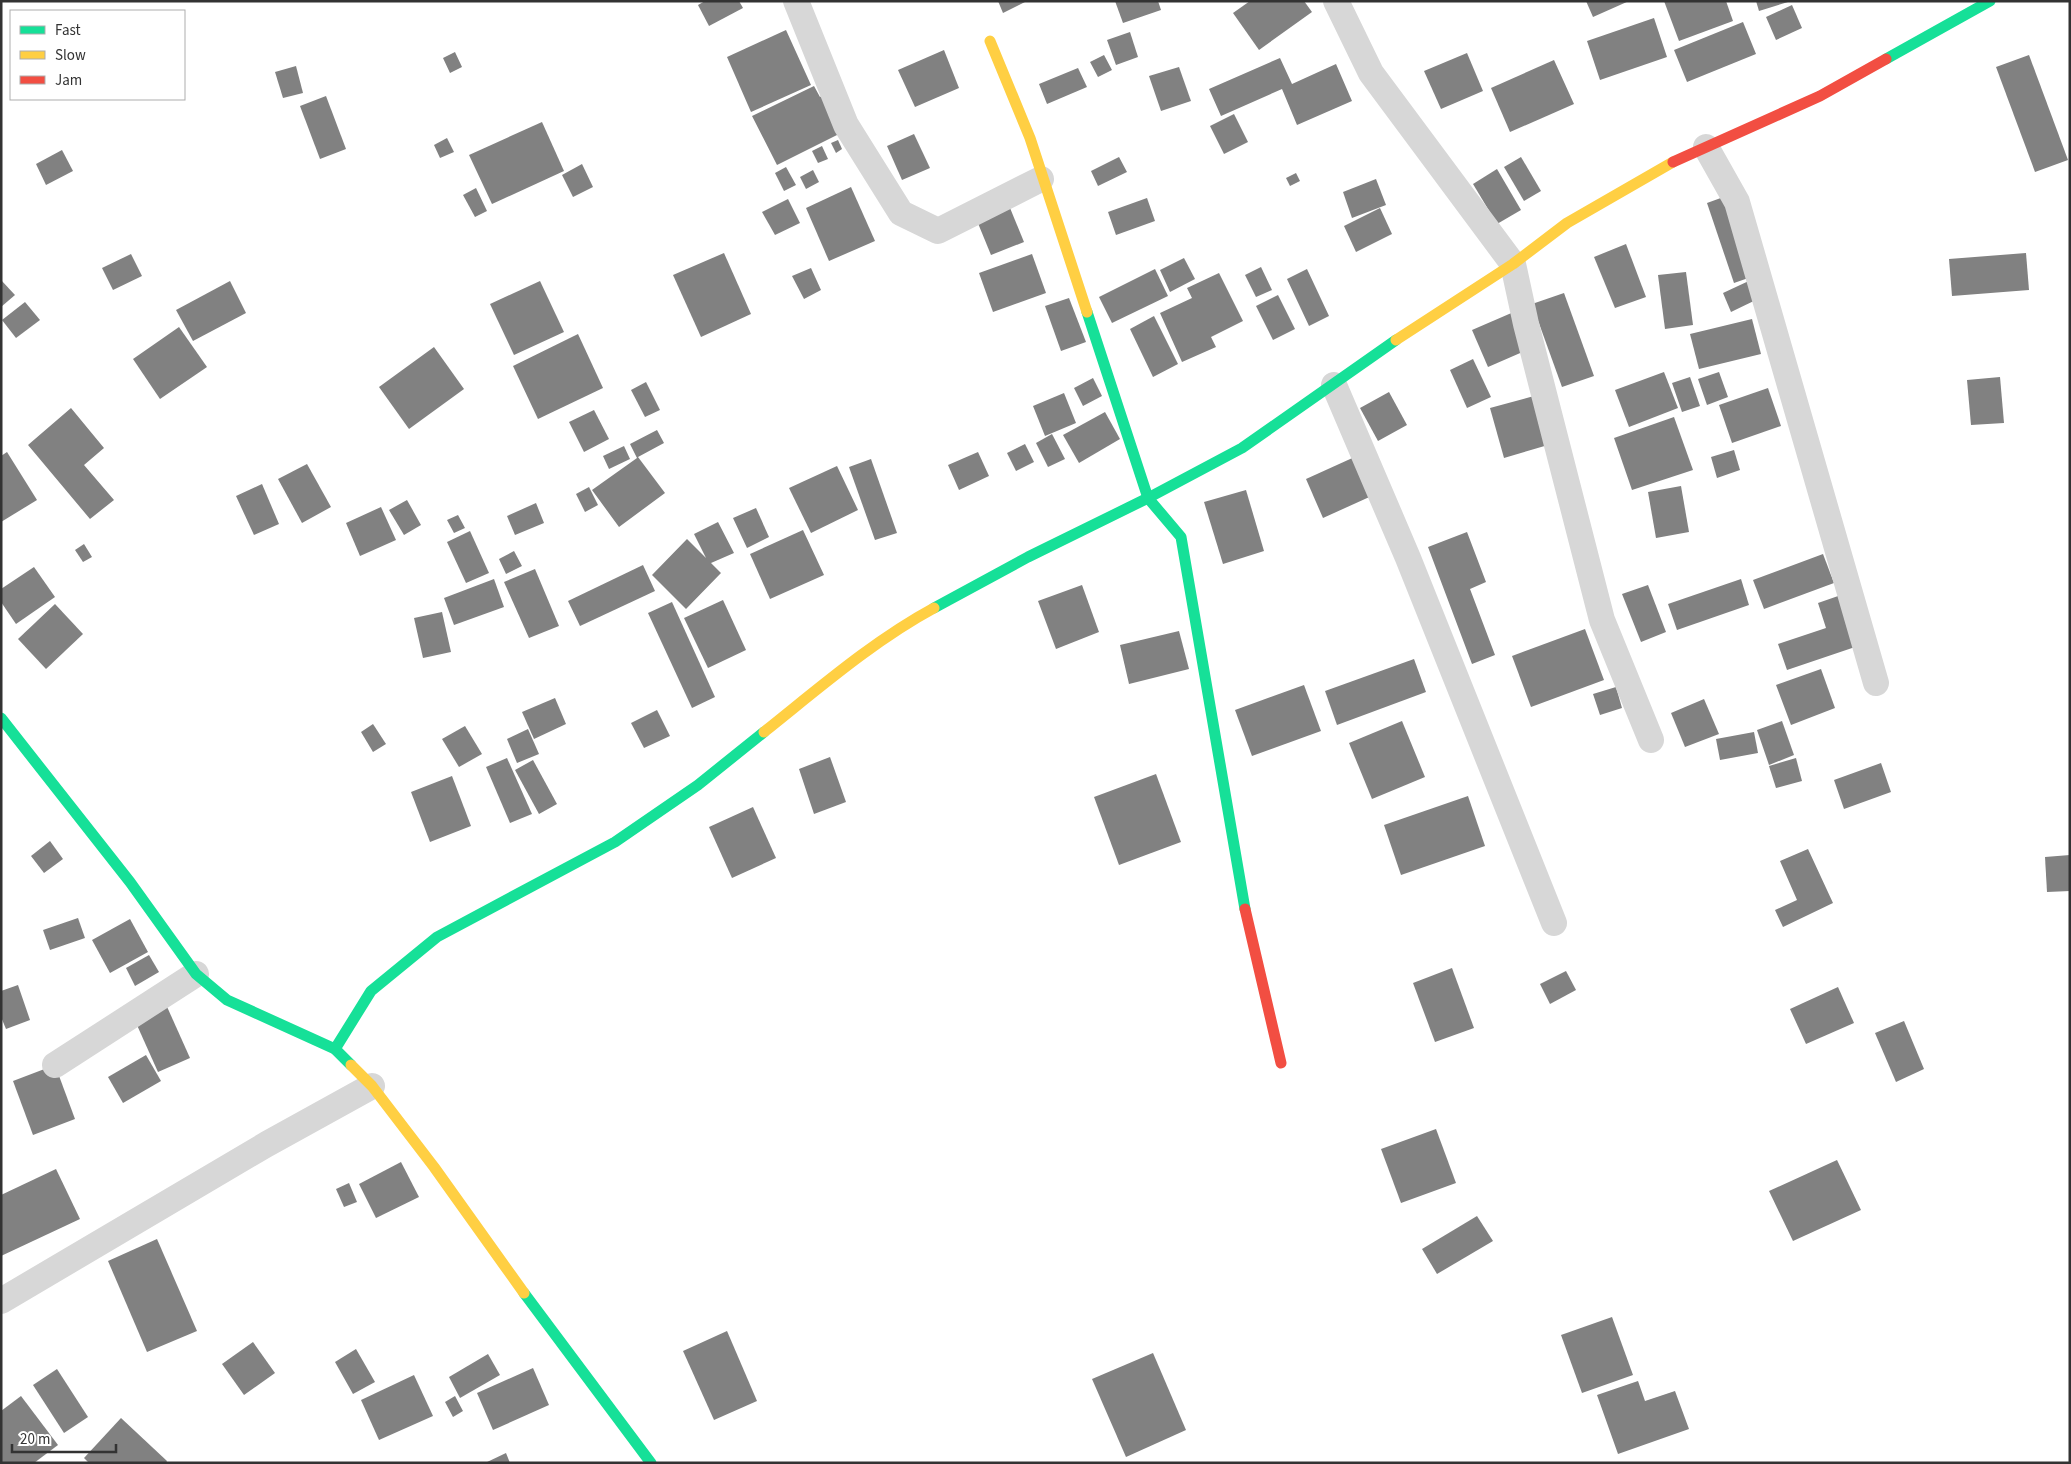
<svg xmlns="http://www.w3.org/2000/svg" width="2071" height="1464" viewBox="0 0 2071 1464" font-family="'Source Sans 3',sans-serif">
<rect width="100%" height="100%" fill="#fff"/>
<g fill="#818181">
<path d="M705,1h34l4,7 -34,18 -11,-21z"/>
<path d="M998,1h29l-24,12z"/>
<path d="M1115,1h43l3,9 -38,13z"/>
<path d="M1250,1h54l8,11 -53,38 -26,-37z"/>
<path d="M1586,1h43l-36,16z"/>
<path d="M1664,1h62l7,20 -54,20z"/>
<path d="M1756,1h32v1l-29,9z"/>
<path d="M1792,5l10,23 -26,12 -10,-23z"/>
<path d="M1654,18l13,39 -67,23 -13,-39z"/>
<path d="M1743,22l13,32 -69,28 -13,-32z"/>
<path d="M786,30l25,55 -60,27 -24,-55z"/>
<path d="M1130,32l8,25 -22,8 -9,-25z"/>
<path d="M944,50l15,38 -44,19 -17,-37z"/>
<path d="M455,52l7,15 -12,6 -7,-15z"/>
<path d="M1467,53l16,38 -42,18 -17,-38z"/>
<path d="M1104,55l8,15 -14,7 -8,-15z"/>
<path d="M2029,55l39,105 -33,12 -39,-105z"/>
<path d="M1280,58l12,26 44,-20 16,37 -55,24 -15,-36 -61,27 -12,-27z"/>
<path d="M1554,60l20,44 -64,28 -19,-44z"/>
<path d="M296,66l7,27 -20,5 -8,-26z"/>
<path d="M1179,67l12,34 -30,10 -12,-35z"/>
<path d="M1078,68l9,19 -40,17 -8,-20z"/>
<path d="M814,86l6,11 7,-4 12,41 -62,31 -25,-49z"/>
<path d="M326,96l20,53 -26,10 -20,-53z"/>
<path d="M1234,114l14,28 -24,12 -14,-28z"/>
<path d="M542,122l22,49 -72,33 -23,-49z"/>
<path d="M914,134l16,34 -28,12 -15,-34z"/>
<path d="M447,138l7,14 -14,6 -6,-13z"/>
<path d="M838,140l4,9 -6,4 -5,-10z"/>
<path d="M822,146l6,13 -10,4 -6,-12z"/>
<path d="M62,150l11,21 -27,14 -10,-21z"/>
<path d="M1119,157l8,15 -29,14 -7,-15z"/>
<path d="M1521,157l20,34 -17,10 -20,-34z"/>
<path d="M582,164l11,23 -20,10 -11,-22z"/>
<path d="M786,167l10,18 -12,6 -9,-18z"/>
<path d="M1497,169l24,41 -24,14 -24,-40z"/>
<path d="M813,170l6,12 -13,7 -6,-12z"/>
<path d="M1296,173l4,8 -10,5 -4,-8z"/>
<path d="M1376,179l10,26 -34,13 -9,-26z"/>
<path d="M851,187l24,54 -46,20 -23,-53z"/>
<path d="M476,188l11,23 -12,6 -12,-22z"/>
<path d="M1729,195l28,80 -23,8 -27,-80z"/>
<path d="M1147,198l8,23 -39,14 -8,-23z"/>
<path d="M788,199l12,24 -25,12 -13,-23z"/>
<path d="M1008,203l16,39 -33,13 -16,-39z"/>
<path d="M1380,208l12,26 -36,18 -12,-26z"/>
<path d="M1626,244l20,53 -31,11 -21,-51z"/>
<path d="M724,253l27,61 -50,23 -28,-62z"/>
<path d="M2026,253l3,37 -77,6 -3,-37z"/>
<path d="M131,254l11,22 -29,14 -11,-22z"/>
<path d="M1032,254l14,39 -53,19 -14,-39z"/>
<path d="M1184,258l11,21 -25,13 -10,-22z"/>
<path d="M1261,267l11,23 -16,7 -11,-22z"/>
<path d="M811,268l10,22 -17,9 -12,-23z"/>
<path d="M1155,269l13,27 -56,27 -13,-26z"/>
<path d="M1307,269l22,47 -20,10 -22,-47z"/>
<path d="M1686,272l7,53 -28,4 -7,-54z"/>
<path d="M1219,273l24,48 -32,16 5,10 -34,15 -22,-49 32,-15 -5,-10z"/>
<path d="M1753,279l9,18 -31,15 -8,-19z"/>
<path d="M1,280l14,15 -14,12z"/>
<path d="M230,281l16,32 -53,28 -17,-31z"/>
<path d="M540,281l24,51 -50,23 -24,-51z"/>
<path d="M1564,293l30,83 -32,11 -30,-83z"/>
<path d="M1278,295l17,34 -22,11 -17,-34z"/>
<path d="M1069,298l17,44 -25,9 -16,-45z"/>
<path d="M25,302l15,18 -24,18 -14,-18z"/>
<path d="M1516,311l16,37 -44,19 -16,-37z"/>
<path d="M1154,316l24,48 -25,13 -23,-48z"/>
<path d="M1752,319l9,35 -62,15 -9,-35z"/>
<path d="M179,327l28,40 -47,32 -27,-40z"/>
<path d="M578,334l25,54 -65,31 -25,-53z"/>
<path d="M434,347l30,42 -55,40 -30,-42z"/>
<path d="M1473,359l18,38 -24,11 -17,-38z"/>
<path d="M1664,372l14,36 -49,19 -14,-37z"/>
<path d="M1719,372l9,25 -21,8 -9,-26z"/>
<path d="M1690,377l10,29 -18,6 -10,-29z"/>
<path d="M2000,377l4,46 -33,2 -4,-45z"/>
<path d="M1093,378l9,18 -19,10 -9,-18z"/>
<path d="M646,382l14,28 -15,7 -14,-27z"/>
<path d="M1768,388l13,38 -49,17 -13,-38z"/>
<path d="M1389,392l18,33 -29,16 -18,-33z"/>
<path d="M1064,393l12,30 -31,13 -12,-30z"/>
<path d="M1534,396l14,49 -44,13 -14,-50z"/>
<path d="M71,408l33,40 -20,17 30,35 -24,19 -62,-74z"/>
<path d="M594,410l15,29 -25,13 -15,-30z"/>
<path d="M1105,412l15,27 -41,24 -16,-28z"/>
<path d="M1674,417l19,53 -61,20 -18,-52z"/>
<path d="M657,430l7,13 -26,14 27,36 -46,34 -27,-37 45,-32 -7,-14z"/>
<path d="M1052,434l13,25 -17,8 -12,-24z"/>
<path d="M1025,444l9,18 -18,9 -9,-18z"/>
<path d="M624,446l6,13 -21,10 -6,-13z"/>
<path d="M1734,450l6,20 -23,8 -6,-21z"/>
<path d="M7,452l30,48 -36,22v-66z"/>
<path d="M978,452l11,24 -30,14 -11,-25z"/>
<path d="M1359,455l17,39 -53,24 -17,-39z"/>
<path d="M871,459l26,74 -22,7 -26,-73z"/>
<path d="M307,464l24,43 -29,16 -24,-44z"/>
<path d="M837,466l21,44 -47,23 -22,-45z"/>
<path d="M262,484l17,40 -25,11 -18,-39z"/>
<path d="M1681,486l8,46 -33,6 -8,-46z"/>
<path d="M589,487l9,18 -13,7 -9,-18z"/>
<path d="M1246,490l18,61 -41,13 -19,-62z"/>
<path d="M407,500l14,25 -17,10 -15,-25z"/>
<path d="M536,503l8,20 -29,12 -8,-19z"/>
<path d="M381,507l15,33 -36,16 -14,-33z"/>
<path d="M756,508l13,29 -22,11 -14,-30z"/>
<path d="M458,515l7,13 -11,5 -7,-13z"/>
<path d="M718,522l16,31 -23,10 10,10 -35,36 -34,-34 35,-36 19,19 -12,-24z"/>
<path d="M803,530l21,45 -54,24 -20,-45z"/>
<path d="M470,531l19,42 -23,10 -19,-41z"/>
<path d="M1467,532l19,50 -16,7 25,66 -23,9 -44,-117z"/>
<path d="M84,544l8,13 -9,5 -8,-12z"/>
<path d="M514,551l8,15 -16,8 -7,-15z"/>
<path d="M1823,554l11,29 -70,26 -11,-29z"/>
<path d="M643,565l12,26 -75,35 -12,-25z"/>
<path d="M34,567l21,30 -39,27 -15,-22v-13z"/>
<path d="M535,569l24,57 -30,12 -25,-56z"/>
<path d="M494,579l10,28 -50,18 -10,-27z"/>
<path d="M1741,579l8,26 -72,25 -9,-26z"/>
<path d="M1082,585l17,47 -43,17 -18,-48z"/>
<path d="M1648,585l18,47 -25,10 -19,-48z"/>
<path d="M1841,595l17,51 -71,24 -9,-26 48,-16 -8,-25z"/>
<path d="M723,600l23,50 -38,18 -24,-50z"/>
<path d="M672,602l43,95 -23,11 -44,-95z"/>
<path d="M55,604l28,30 -37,35 -28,-30z"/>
<path d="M442,612l9,40 -28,6 -9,-40z"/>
<path d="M1585,629l19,51 -73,27 -19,-51z"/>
<path d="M1179,631l10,38 -60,15 -9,-39z"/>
<path d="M1414,659l12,33 -89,33 -12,-34z"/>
<path d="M1821,669l14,39 -44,17 -15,-40z"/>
<path d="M1304,685l17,46 -69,25 -17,-46z"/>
<path d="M1616,687l6,21 -22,7 -7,-21z"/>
<path d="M555,698l11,26 -32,15 -12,-27z"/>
<path d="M1704,699l15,35 -34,13 -14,-34z"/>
<path d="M657,710l13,26 -26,12 -13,-25z"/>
<path d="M1402,721l23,56 -53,22 -23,-56z"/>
<path d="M1782,721l12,34 -25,10 -12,-35z"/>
<path d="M373,724l13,20 -13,8 -12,-20z"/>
<path d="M465,726l17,28 -23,13 -17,-28z"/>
<path d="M528,729l11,25 -22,9 -10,-24z"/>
<path d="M1754,732l4,21 -38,7 -4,-21z"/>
<path d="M830,757l16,45 -32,12 -15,-45z"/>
<path d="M507,758l25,56 -22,9 -24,-56z"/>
<path d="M1796,758l6,23 -26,7 -7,-22z"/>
<path d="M533,760l24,44 -18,10 -24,-44z"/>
<path d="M1881,763l10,29 -47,17 -10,-29z"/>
<path d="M1156,774l25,68 -62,23 -25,-68z"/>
<path d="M452,776l19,50 -41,16 -19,-50z"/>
<path d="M1468,796l17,50 -84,29 -17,-50z"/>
<path d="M753,807l23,51 -44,20 -23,-51z"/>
<path d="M50,841l13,18 -19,14 -13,-17z"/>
<path d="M1808,849l25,54 -50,24 -8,-17 22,-10 -17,-39z"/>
<path d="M2070,855v36l-23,1 -2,-35z"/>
<path d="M78,918l7,20 -35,12 -7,-20z"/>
<path d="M130,919l18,33 -38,21 -18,-33z"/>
<path d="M149,955l10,17 -24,14 -9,-18z"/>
<path d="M1452,968l22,60 -39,14 -22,-59z"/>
<path d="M1566,971l10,19 -26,14 -10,-20z"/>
<path d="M18,985l12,35 -24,9 -5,-12v-26z"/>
<path d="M1838,987l16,36 -48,21 -16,-35z"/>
<path d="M164,1000l26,58 -32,14 -26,-58z"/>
<path d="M1904,1021l20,48 -28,13 -21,-49z"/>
<path d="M146,1055l15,26 -38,22 -15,-26z"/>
<path d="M55,1065l20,54 -42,16 -20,-54z"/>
<path d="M1436,1129l20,54 -55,20 -20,-54z"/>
<path d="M1837,1160l24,50 -68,31 -24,-50z"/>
<path d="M401,1162l18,35 -43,21 -17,-34z"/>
<path d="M56,1169l24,50 -79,37v-61z"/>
<path d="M349,1183l8,19 -13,5 -8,-18z"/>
<path d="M1477,1216l16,25 -56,33 -15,-25z"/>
<path d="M157,1239l40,92 -50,21 -39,-91z"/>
<path d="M1612,1317l21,58 -51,18 -21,-58z"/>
<path d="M727,1331l30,70 -43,19 -31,-69z"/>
<path d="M253,1342l22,31 -31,22 -22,-31z"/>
<path d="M356,1349l19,33 -22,12 -18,-32z"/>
<path d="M1153,1353l33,77 -60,27 -34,-78z"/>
<path d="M488,1354l12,21 -40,23 -11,-21z"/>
<path d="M533,1368l16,37 -56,25 -16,-37z"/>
<path d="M57,1369l31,48 -24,16 -31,-48z"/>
<path d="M414,1375l19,41 -54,24 -18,-40z"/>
<path d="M1638,1381l7,20 30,-10 14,38 -71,25 -21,-59z"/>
<path d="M21,1396l37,49 -24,18h-33v-52z"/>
<path d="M455,1396l8,15 -10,6 -8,-15z"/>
<path d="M121,1418l46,43 -1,2h-77l-5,-5z"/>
<path d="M506,1453l4,10h-25z"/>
</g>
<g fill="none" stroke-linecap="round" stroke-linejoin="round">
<g stroke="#d7d7d7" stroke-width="26">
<path d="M796,1l50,124 55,88 37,18 103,-52"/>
<path d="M1336,1l35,72 142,191 13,60 76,296 49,120"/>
<path d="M1706,147l31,55 139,481"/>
<path d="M1334,385l74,173 146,365"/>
<path d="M55,1065l141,-91"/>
<path d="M1,1301l266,-157 105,-58"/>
</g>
<g stroke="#16e098" stroke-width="11">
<path d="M1886,59l104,-58"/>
<path d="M1087,312l61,186 33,39 64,372"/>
<path d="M934,608l94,-51 120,-59 94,-50 154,-108"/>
<path d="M1,718l129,164 66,92 31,26 108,49 16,16"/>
<path d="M335,1049l36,-58 66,-54 178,-95 83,-57 66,-53"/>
<path d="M524,1293l127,170"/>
</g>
<g stroke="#ffcf43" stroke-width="11">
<path d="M990,41l40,97 57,174"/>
<path d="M1396,340l117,-76 54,-41 106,-61"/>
<path d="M764,732c54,-43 109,-91 170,-124"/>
<path d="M351,1065l21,21 62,81 90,126"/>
</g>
<g stroke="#f24e42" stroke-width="11">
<path d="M1673,162l147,-66 66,-37"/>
<path d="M1245,909l36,154"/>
</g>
</g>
<rect width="2071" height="1464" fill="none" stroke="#333333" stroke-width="5"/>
<rect x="10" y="10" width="175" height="90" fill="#ffffff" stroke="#adadad"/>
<rect x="20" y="26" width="25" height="8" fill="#16e098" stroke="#adadad"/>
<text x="55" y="35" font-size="15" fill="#333333">Fast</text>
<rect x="20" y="51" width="25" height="8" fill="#ffcf43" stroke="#adadad"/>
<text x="55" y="60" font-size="15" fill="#333333">Slow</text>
<rect x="20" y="76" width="25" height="8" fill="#f24e42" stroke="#adadad"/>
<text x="55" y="85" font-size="15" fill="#333333">Jam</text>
<path d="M12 1444v8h104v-8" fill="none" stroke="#333333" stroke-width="2.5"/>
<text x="20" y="1444" font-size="15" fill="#333333" stroke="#ffffff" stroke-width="4" paint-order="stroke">20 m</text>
</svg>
